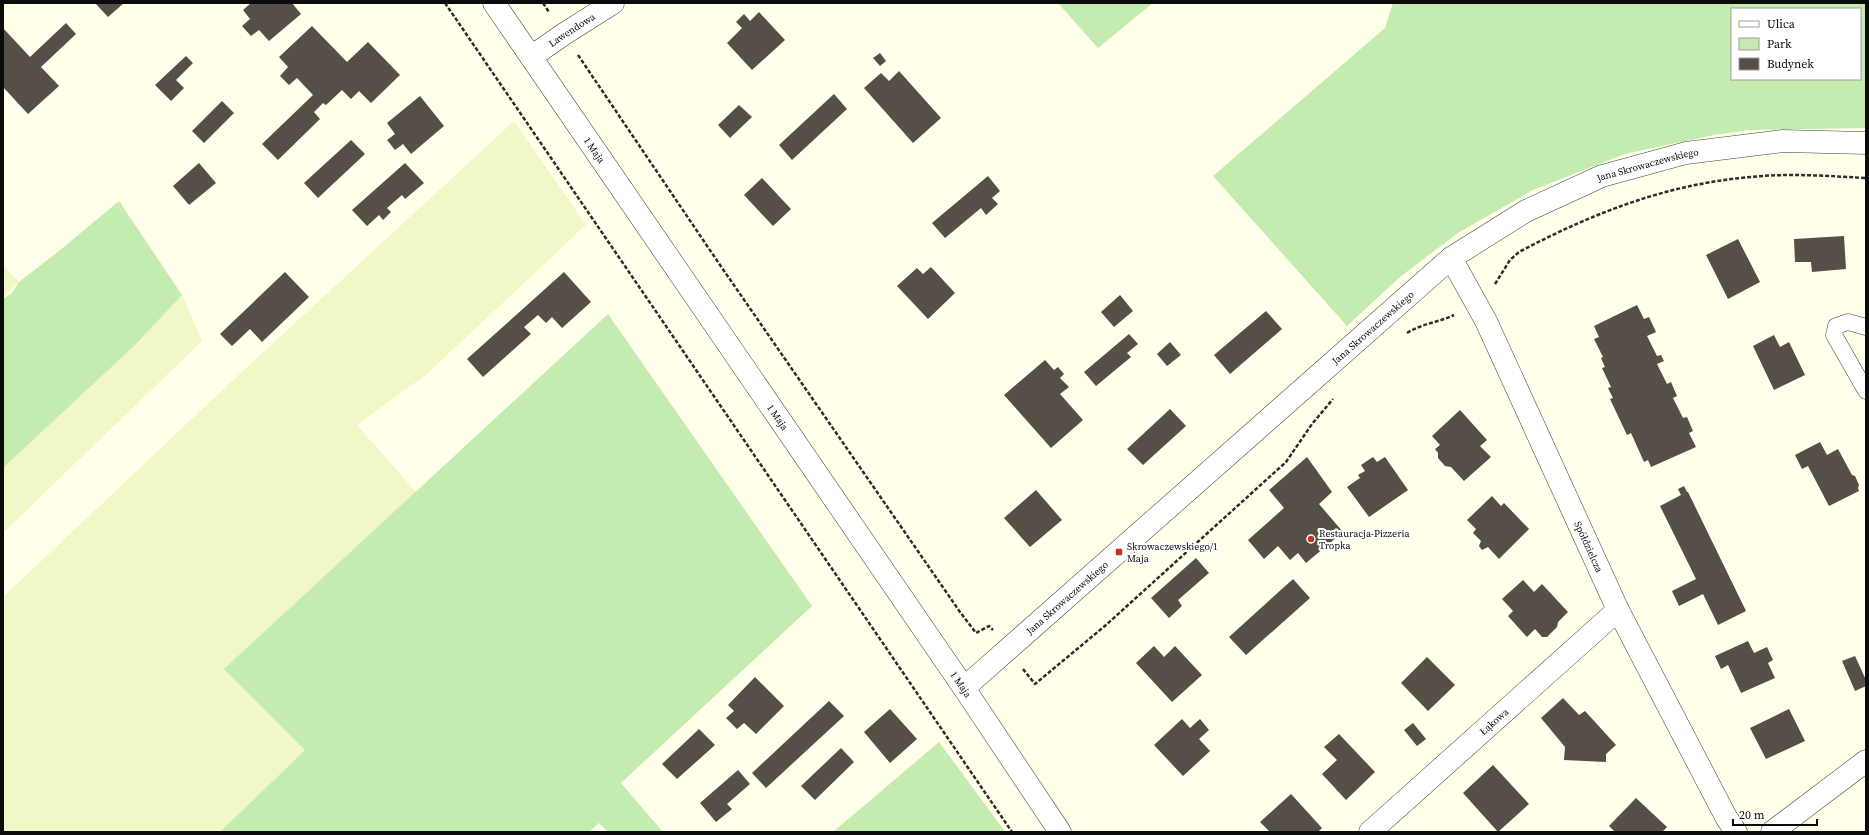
<svg xmlns="http://www.w3.org/2000/svg" width="1869" height="835" viewBox="0 0 1869 835" font-family="'Source Serif 4',serif">
<rect width="100%" height="100%" fill="#ffffea"/>
<g fill="#f2f7c8">
<path d="M514,121l72,104 -159,149 -70,51 60,68 -112,257 -85,82h-217v-235l229,-216z"/>
<path d="M3,265l16,17 -16,15z"/>
<path d="M182,295l20,46 -199,192v-65l132,-123z"/>
</g>
<g fill="#c4ecb1" fill-rule="evenodd">
<path d="M1058,3h95l-55,45z"/>
<path d="M1393,3h473v125l-118,2 -34,5 -89,19 -92,36 -75,43 -58,44 -53,49 -134,-150 172,-148zM1732,9h128v70h-128z"/>
<path d="M119,201l63,94 -47,50 -132,123v-169l9,-6 7,-11 40,-31z"/>
<path d="M608,314l204,292 -191,177 42,49h-55l-9,-9 -10,9h-369l85,-82 -81,-81z"/>
<path d="M939,742l65,88 -3,2h-168z"/>
</g>
<g fill="#554f47">
<path d="M95,3h29l-16,14z"/>
<path d="M251,3h41l9,11 -32,27 -10,-11 -8,6 -9,-10 8,-7 -7,-9z"/>
<path d="M759,12l26,28 -33,30 -25,-27 15,-15 -6,-6 8,-8 6,7z"/>
<path d="M66,23l10,11 -35,33 18,19 -31,28 -25,-27v-59l27,29z"/>
<path d="M312,26l35,36 21,-20 32,33 -29,28 -12,-12 -8,8 -9,-9 -16,15 -3,-2 -9,9 6,7 -42,41 -16,-16 51,-49 -16,-17 -8,7 -9,-9 8,-9 -9,-10z"/>
<path d="M880,53l6,8 -6,5 -7,-8z"/>
<path d="M186,56l7,7 -17,17 8,8 -13,13 -16,-16z"/>
<path d="M899,71l42,47 -28,25 -49,-55 17,-15 8,8z"/>
<path d="M834,94l13,15 -55,51 -13,-15z"/>
<path d="M420,96l24,30 -33,28 -8,-10 -8,6 -8,-10 8,-6 -8,-11z"/>
<path d="M222,101l12,12 -30,30 -12,-12z"/>
<path d="M739,105l13,12 -22,21 -12,-13z"/>
<path d="M351,140l14,14 -47,44 -14,-15z"/>
<path d="M199,163l17,20 -27,22 -16,-19z"/>
<path d="M405,163l19,20 -19,16 -3,-4 -15,13 4,4 -8,8 -4,-5 -12,11 -15,-16z"/>
<path d="M988,176l12,15 -8,7 6,6 -12,11 -5,-7 -36,30 -13,-15z"/>
<path d="M762,178l29,31 -18,17 -29,-31z"/>
<path d="M1844,236l2,33 -34,3 -1,-10h-16l-1,-23z"/>
<path d="M1738,239l22,43 -32,17 -22,-44z"/>
<path d="M931,267l24,26 -27,26 -31,-33 20,-18 6,6z"/>
<path d="M285,272l24,25 -47,45 -12,-13 -18,17 -12,-12z"/>
<path d="M564,272l27,30 -29,26 -10,-11 -6,6 -8,-8 -14,12 7,7 -48,43 -16,-18z"/>
<path d="M1120,295l13,16 -19,16 -13,-15z"/>
<path d="M1637,305l7,14 5,-2 7,15 -9,4 10,20 4,-1 3,6 -7,3 10,20 4,-2 6,14 -4,2 10,20 4,-1 6,14 -4,2 7,14 -45,20 -3,-7 -4,2 -13,-29 -4,2 -17,-36 3,-1 -5,-10 3,-1 -9,-19 3,-1 -4,-9 2,-1 -9,-18 5,-2 -5,-11z"/>
<path d="M1266,311l16,18 -52,45 -16,-19z"/>
<path d="M1129,334l9,10 -11,9 4,4 -35,29 -12,-14z"/>
<path d="M1774,335l6,12 9,-5 16,33 -31,15 -21,-44z"/>
<path d="M1170,342l11,13 -14,11 -10,-12z"/>
<path d="M1045,360l9,10 4,-3 6,7 -4,4 9,9 -9,7 23,26 -32,28 -47,-53z"/>
<path d="M1170,409l16,17 -43,39 -16,-16z"/>
<path d="M1460,410l27,30 -7,6 11,11 -27,24 -13,-14 -6,-1 -7,-8v-5l-3,-4 5,-4 -8,-9z"/>
<path d="M1820,442l7,13 11,-6 14,26 3,1 4,9 -1,3 1,3 -30,15 -21,-40 -6,3 -7,-14z"/>
<path d="M1307,457l25,35 -13,12 24,28 -37,31 -8,-10 -8,7 -12,-14 -14,13 -16,-19 36,-32 -15,-18z"/>
<path d="M1373,457l4,5 8,-5 23,33 -39,27 -22,-30 13,-9 -2,-3 7,-4 -4,-6z"/>
<path d="M1684,486l3,6h1l58,119 -28,14 -15,-31 -24,12 -7,-15 24,-12 -36,-73 21,-11 -3,-6z"/>
<path d="M1036,490l26,30 -32,27 -26,-29z"/>
<path d="M1492,496l9,10 3,-3 25,26 -30,30 -11,-12 -6,3 -3,-4 2,-5 -8,-8 3,-4 -9,-9z"/>
<path d="M1196,558l13,15 -31,27 4,6 -13,12 -18,-20z"/>
<path d="M1293,579l17,19 -64,57 -17,-18z"/>
<path d="M1523,580l11,12 8,-8 26,28 -10,10 -1,5 -10,10h-5l-7,-8 -8,8 -19,-21 5,-5 -11,-12z"/>
<path d="M1748,641l6,12 13,-6 6,13 -5,3 7,15 -34,15 -13,-28 -7,4 -6,-13z"/>
<path d="M1154,646l10,11 11,-11 27,29 -30,27 -36,-39z"/>
<path d="M1855,656l11,24v6l-11,5 -13,-30z"/>
<path d="M1427,657l28,28 -27,26 -27,-28z"/>
<path d="M755,677l29,29 -28,28 -12,-11 -7,6 -11,-11 8,-7 -6,-6z"/>
<path d="M1563,698l16,17 6,-4 31,34 -10,9v8l-42,-2 1,-13 -24,-29z"/>
<path d="M829,701l15,15 -78,72 -14,-15z"/>
<path d="M890,709l27,30 -27,24 -26,-31z"/>
<path d="M1789,709l16,32 -39,18 -16,-31z"/>
<path d="M1182,719l8,9 10,-9 9,11 -10,9 11,12 -27,25 -29,-31z"/>
<path d="M1413,723l13,16 -9,7 -13,-16z"/>
<path d="M699,729l16,16 -38,34 -15,-15z"/>
<path d="M1339,734l36,38 -29,28 -24,-26 15,-14 -13,-13z"/>
<path d="M841,748l13,14 -39,38 -14,-14z"/>
<path d="M1493,765l36,39 -31,28 -35,-39z"/>
<path d="M738,770l12,14 -23,20 5,5 -16,13 -16,-19z"/>
<path d="M1291,794l31,34 -4,4h-48l-10,-10z"/>
<path d="M1636,798l31,29 -5,5h-47l-6,-6z"/>
</g>
<g fill="none" stroke-linecap="round" stroke-linejoin="round">
<defs>
<path id="service" d="M1866,327l-18,-5 -12,4 -2,9 32,56"/>
<g id="minor">
<path id="s1" d="M531,57l33,-23 49,-31"/>
<path id="s2" d="M1451,258l35,63 132,289 108,207 10,15"/>
<path id="s3" d="M1370,832l248,-222"/>
<path d="M1772,832l94,-71"/>
</g>
<g id="tertiary">
<path id="s4" d="M494,3l470,685 96,144"/>
<path id="s5" d="M964,688l487,-430 75,-47 76,-35 84,-23 97,-12 83,2"/>
</g>
</defs>
<use href="#service" stroke="#3e3e3e" stroke-width="17"/>
<use href="#minor" stroke="#3e3e3e" stroke-width="23"/>
<use href="#tertiary" stroke="#3e3e3e" stroke-width="23"/>
<g stroke="#2d2d2d" stroke-width="2.5" stroke-dasharray="4 2" stroke-linecap="butt">
<path d="M445,3l567,829"/>
<path d="M543,3l6,9"/>
<path d="M578,55l142,210 240,347 16,21 13,-7 4,4"/>
<path d="M1495,284l15,-24 9,-8c74,-39 148,-68 232,-75 38,-4 77,-1 115,1"/>
<path d="M1407,333c16,-10 30,-10 47,-18"/>
<path d="M1023,669l12,15 71,-59 180,-163 26,-38 21,-25"/>
</g>
<use href="#service" stroke="#fff" stroke-width="16"/>
<use href="#minor" stroke="#fff" stroke-width="22"/>
<use href="#tertiary" stroke="#fff" stroke-width="22"/>
</g>
<g fill="#c63219" stroke="#fff" stroke-width="1.5">
<circle cx="1311" cy="539" r="4"/>
<rect x="1115" y="548" width="8" height="8" rx="2"/>
</g>
<g text-anchor="middle" dominant-baseline="central" stroke-width="4" stroke-linejoin="round" paint-order="stroke">
<g font-size="10" fill="#0b0b0b" stroke="#fff">
<text stroke="none"><textPath href="#s1" startOffset="49">Lawendowa</textPath></text>
<text stroke="none"><textPath href="#s4" startOffset="178">1 Maja</textPath></text>
<text stroke="none"><textPath href="#s5" startOffset="869">Jana Skrowaczewskiego</textPath></text>
<text stroke="none"><textPath href="#s5" startOffset="545">Jana Skrowaczewskiego</textPath></text>
<text stroke="none"><textPath href="#s4" startOffset="502">1 Maja</textPath></text>
<text stroke="none"><textPath href="#s2" startOffset="320">Spółdzielcza</textPath></text>
<text stroke="none"><textPath href="#s5" startOffset="137">Jana Skrowaczewskiego</textPath></text>
<text stroke="none"><textPath href="#s4" startOffset="826">1 Maja</textPath></text>
<text stroke="none"><textPath href="#s3" startOffset="166">Łąkowa</textPath></text>
</g>
<g font-size="10" fill="#0b0b0b" stroke="#fff" text-anchor="start">
<text x="1319" y="533">Restauracja-Pizzeria<tspan x="1319" dy="12">Tropka</tspan></text>
<text x="1127" y="546">Skrowaczewskiego/1<tspan x="1127" dy="12">Maja</tspan></text>
</g>
</g>
<rect width="1869" height="835" fill="none" stroke="#0b0b0b" stroke-width="8"/>
<rect x="1731" y="8" width="130" height="72" fill="#ffffff" stroke="#9d9d9d"/>
<rect x="1739" y="21" width="20" height="6" fill="#ffffff" stroke="#9d9d9d"/>
<text x="1767" y="28" font-size="12" fill="#0b0b0b">Ulica</text>
<rect x="1739" y="38" width="20" height="12" fill="#c4ecb1" stroke="#9d9d9d"/>
<text x="1767" y="48" font-size="12" fill="#0b0b0b">Park</text>
<rect x="1739" y="58" width="20" height="12" fill="#554f47" stroke="#9d9d9d"/>
<text x="1767" y="68" font-size="12" fill="#0b0b0b">Budynek</text>
<path d="M1733 819v6h84v-6" fill="none" stroke="#0b0b0b" stroke-width="2"/>
<text x="1739" y="819" font-size="12" fill="#0b0b0b" stroke="#ffffff" stroke-width="3" paint-order="stroke">20 m</text>
</svg>
